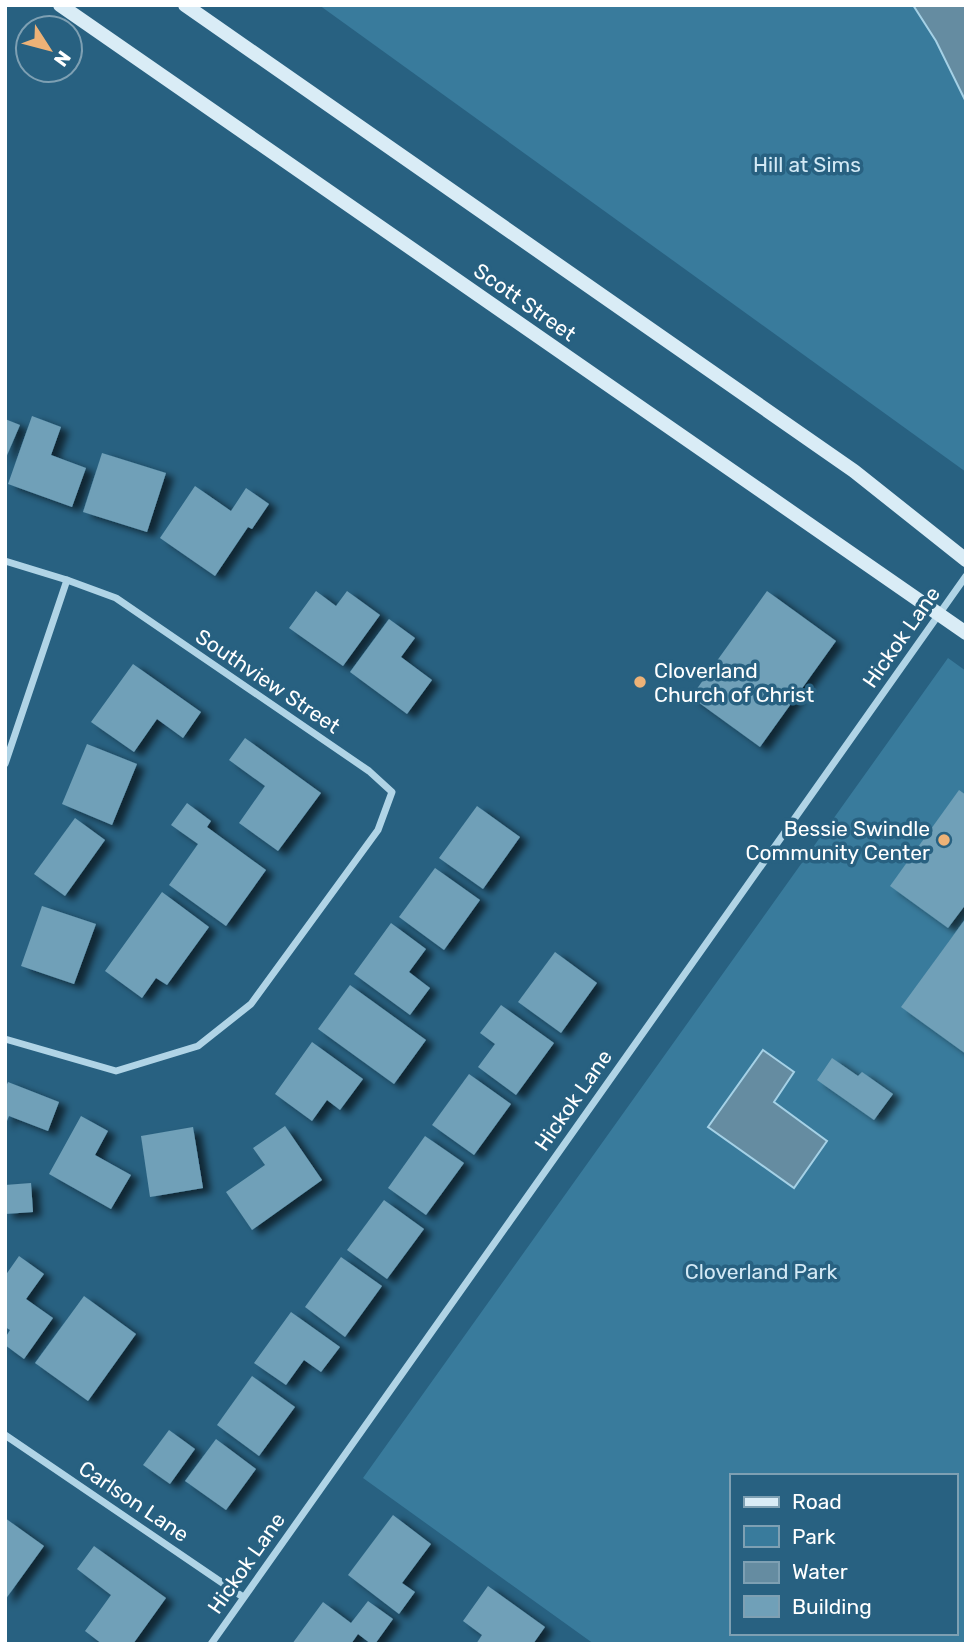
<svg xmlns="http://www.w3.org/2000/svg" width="971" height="1649" viewBox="0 0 971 1649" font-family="Rubik,sans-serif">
<defs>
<filter id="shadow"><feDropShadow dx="8" dy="4.5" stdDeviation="3.5" flood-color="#0009"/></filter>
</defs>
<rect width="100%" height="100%" fill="#286181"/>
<g fill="#397b9c" fill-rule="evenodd">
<path d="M319,5h647v467z"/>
<path d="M948,658l18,13v973h-372l-231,-166zM731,1476h224v157h-224z"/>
</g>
<g fill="#658ca1" stroke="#a5d1e6" stroke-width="2">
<path d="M913,5h53v97l-30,-61z"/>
<path d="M763,1050l31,22 -20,30 53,39 -33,47 -86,-61z"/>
</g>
<g fill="#70a0b8" filter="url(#shadow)">
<path d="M32,416l29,11 -10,28 35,13 -14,39 -64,-23z"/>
<path d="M5,419l15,6 -15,35z"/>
<path d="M102,453l64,20 -19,59 -64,-20z"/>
<path d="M195,486l36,25 15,-23 23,16 -17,25 -4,-2 -33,49 -55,-38z"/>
<path d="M316,591l20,15 11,-15 33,24 -37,51 -54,-38z"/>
<path d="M767,591l69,50 -76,106 -69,-50z"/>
<path d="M389,619l26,19 -14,19 31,23 -25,34 -57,-42z"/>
<path d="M133,664l68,48 -18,26 -26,-19 -23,33 -43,-30z"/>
<path d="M245,738l76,55 -43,58 -39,-28 26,-37 -36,-26z"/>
<path d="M87,744l50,20 -25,61 -50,-21z"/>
<path d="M959,790l7,5v109l-18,24 -58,-42z"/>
<path d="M187,803l24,18 -4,6 59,43 -40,56 -57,-41 29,-41 -27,-19z"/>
<path d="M477,806l43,31 -37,52 -44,-31z"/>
<path d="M75,818l30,22 -40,56 -31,-22z"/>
<path d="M435,868l45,32 -36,50 -45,-33z"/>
<path d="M162,892l47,35 -42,58 -11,-7 -14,20 -37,-27z"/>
<path d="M42,906l54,18 -22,60 -53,-18z"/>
<path d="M966,918v136l-65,-47z"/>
<path d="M391,923l35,26 -17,23 21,16 -20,27 -56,-41z"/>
<path d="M555,952l42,31 -36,50 -43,-31z"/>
<path d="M350,985l76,55 -32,44 -76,-55z"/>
<path d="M501,1005l53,38 -38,52 -38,-28 17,-23 -15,-11z"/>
<path d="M312,1042l51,37 -23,31 -13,-10 -15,21 -37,-27z"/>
<path d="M832,1058l26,18 4,-4 31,22 -19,26 -57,-40z"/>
<path d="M469,1074l42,30 -37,51 -42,-30z"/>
<path d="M8,1082l51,20 -11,29 -39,-15 -4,10v-37z"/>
<path d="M81,1116l27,15 -13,24 36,20 -20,34 -62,-35z"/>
<path d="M285,1126l37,54 -70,50 -26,-38 39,-27 -12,-17z"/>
<path d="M193,1127l10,61 -53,9 -9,-61z"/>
<path d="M425,1136l39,27 -38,52 -38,-27z"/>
<path d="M31,1183l2,29 -28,2v-29z"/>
<path d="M384,1200l40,29 -37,50 -40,-29z"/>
<path d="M19,1256l25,18 -18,25 27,19 -29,41 -19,-14v-7l5,-8 -5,-3v-51z"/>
<path d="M341,1257l41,29 -37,51 -40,-30z"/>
<path d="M84,1296l52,38 -48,67 -53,-38z"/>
<path d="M291,1312l49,35 -19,25 -17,-12 -18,25 -32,-22z"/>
<path d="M252,1376l43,31 -36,49 -42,-31z"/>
<path d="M169,1430l26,19 -25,35 -27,-19z"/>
<path d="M216,1439l40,30 -30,41 -41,-29z"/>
<path d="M393,1515l38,29 -29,39 13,9 -16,22 -51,-39z"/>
<path d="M5,1518l39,28 -39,54z"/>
<path d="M94,1546l72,52 -33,46h-31l-17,-13 26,-36 -34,-26z"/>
<path d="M488,1586l57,41 -12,17h-57l6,-9 -19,-14z"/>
<path d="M368,1601l25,18 -18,25h-4l-13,-10 -7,10h-59l31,-42 28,21z"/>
</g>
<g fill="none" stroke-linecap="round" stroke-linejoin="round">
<g stroke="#b0d4e6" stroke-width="7">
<path d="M5,561l62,19 49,18 253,173 23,21 -14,38 -127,174 -53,42 -82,25 -111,-32"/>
<path d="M5,764l62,-184"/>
<path d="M5,1435l238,162"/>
<path d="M211,1644l755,-1068"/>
</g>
<g stroke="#d9ecf6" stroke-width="14">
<path d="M60,5l906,628"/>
<path d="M185,5l669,466 112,89"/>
</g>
</g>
<g fill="#edb277" stroke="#286181" stroke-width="2.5">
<circle cx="640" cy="682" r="7"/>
<circle cx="944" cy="840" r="7"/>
</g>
<g text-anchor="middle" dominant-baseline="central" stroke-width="7" stroke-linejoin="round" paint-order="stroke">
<g font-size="21" fill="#d3e9f5" stroke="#286181">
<text x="807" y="164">Hill at Sims</text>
<text x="761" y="1271">Cloverland Park</text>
</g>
<g font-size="21" fill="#fff" stroke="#286181">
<text transform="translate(525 302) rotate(35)">Scott Street</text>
<text transform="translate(901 637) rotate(-55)">Hickok Lane</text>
<text transform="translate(268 681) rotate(34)">Southview Street</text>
<text transform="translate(573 1100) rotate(-55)">Hickok Lane</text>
<text transform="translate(134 1501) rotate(34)">Carlson Lane</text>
<text transform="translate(246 1563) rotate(-55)">Hickok Lane</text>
</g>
<g font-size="21" fill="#fff" stroke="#286181" text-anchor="start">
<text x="654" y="670">Cloverland<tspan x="654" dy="24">Church of Christ</tspan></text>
<text x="930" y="828" text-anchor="end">Bessie Swindle<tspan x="930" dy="24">Community Center</tspan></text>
</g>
</g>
<rect width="971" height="1649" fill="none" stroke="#ffffff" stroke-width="14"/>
<rect x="730" y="1474" width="228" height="161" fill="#286181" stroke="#7ea0b3" stroke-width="2"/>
<rect x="744" y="1497" width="35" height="10" fill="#d9ecf6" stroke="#7ea0b3" stroke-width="2"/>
<text x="792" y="1509" font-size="21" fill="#ffffff">Road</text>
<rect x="744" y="1526" width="35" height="21" fill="#397b9c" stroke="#7ea0b3" stroke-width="2"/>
<text x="792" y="1544" font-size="21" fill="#ffffff">Park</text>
<rect x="744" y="1562" width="35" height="21" fill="#658ca1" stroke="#7ea0b3" stroke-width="2"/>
<text x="792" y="1579" font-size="21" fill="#ffffff">Water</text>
<rect x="744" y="1596" width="35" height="21" fill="#70a0b8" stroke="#7ea0b3" stroke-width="2"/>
<text x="792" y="1614" font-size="21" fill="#ffffff">Building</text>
<g transform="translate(49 49) rotate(126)"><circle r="33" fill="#286181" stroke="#7ea0b3" stroke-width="2"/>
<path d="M0-5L12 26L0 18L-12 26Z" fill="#edb277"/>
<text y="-10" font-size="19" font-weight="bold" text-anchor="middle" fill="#ffffff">N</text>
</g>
</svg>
